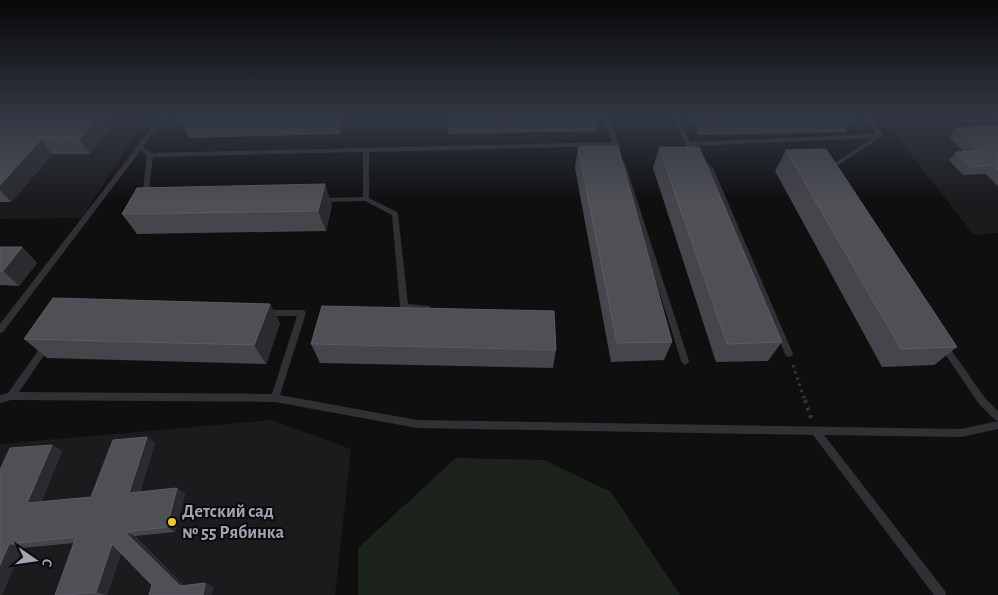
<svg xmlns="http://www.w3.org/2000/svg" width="998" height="595" viewBox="0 0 998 595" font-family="'Alegreya Sans',sans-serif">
<rect width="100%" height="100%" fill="#0f0f10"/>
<g fill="#1b1b1d">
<path d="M0,118h147l-65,100 -82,1z"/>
<path d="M882,118h116v115l-24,2z"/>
<path d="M272,420l79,29 -16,146h-335v-151z"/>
</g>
<path fill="#1c231d" d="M456,458l88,2 67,32 69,103h-322v-47z"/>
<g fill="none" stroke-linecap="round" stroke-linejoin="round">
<path stroke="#36373c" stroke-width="3" stroke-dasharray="2.5 4" stroke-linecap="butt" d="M793,365l12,36"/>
<path stroke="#36373c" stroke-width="4" stroke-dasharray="3 5" stroke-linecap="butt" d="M805,400l6,18"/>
<g fill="#303035" fill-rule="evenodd">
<path d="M159,118h5l-21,29 8,6 461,-11 -9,-24h6l11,29 -3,2 -2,-1 -1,-2 -245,6v46l28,14 1,2 10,90 22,2 1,2 -1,2 -3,1 -23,-1 -3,-1 -1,-2 -8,-92 -27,-14 -43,1 -3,-2 3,-2 41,-1v-45l-210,5 -5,41 -3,2 -3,-2 5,-42 -6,-6 -138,182 -3,1v-9z"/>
<path d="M672,118h6l12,24 186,-8 -10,-16h6l11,18 -54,35 -2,-1v-2l46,-30 -180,8 21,24 79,184 -1,2 -3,1 -3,-1 -1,-2 -77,-183 -22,-26z"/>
<path d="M622,161l3,2 64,198 -1,2 -3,2 -3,-2 -1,-2 -62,-198z"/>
<path d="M266,310h36l3,1 1,2 -26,82 137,25 544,9 37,-8 -3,-1 -16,-16 -38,-56 -1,-2 1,-2 3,-1 3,1 38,54 13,13v18l-37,8 -137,-2 121,156 1,4h-12l-121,-160 -396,-7 -142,-26 -264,-2 -11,3v-8l8,-2 35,-49 3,-1 3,1 1,2 -1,2 -30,44 253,2 25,-78h-31l-3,-1 -1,-2 1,-2z"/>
</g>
</g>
<g fill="#45454b">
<path d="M0,118h105l6,10 -21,26h-37l-42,48h-11z"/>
<path d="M180,118h164l-4,16 -150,4z"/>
<path d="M447,118h150l-2,13 -147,3z"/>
<path d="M692,118h161l-8,14 -146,3z"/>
<path d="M998,126v60l-12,-12 -23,1 -14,-15 7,-8h8l-15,-15 6,-9z"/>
<path d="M578,147l94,195 -8,18 -53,2 -36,-194z"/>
<path d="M659,147l123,195 -14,19 -52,1 -63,-194z"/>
<path d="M786,150l171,197 -23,18 -52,2 -107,-196z"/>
<path d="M332,205l-6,26 -189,3 -15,-20z"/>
<path d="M0,247h22l15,16 -18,23 -19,-1z"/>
<path d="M270,304l10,19 -14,41 -219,-6 -23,-19z"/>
<path d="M311,344l245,6 -3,18 -233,-5z"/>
<path d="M147,437l8,6 -15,49 37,-4 8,6 -10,38 -40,4 49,50 21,-3 8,4 -2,8h-62l3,-10 -31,-32 -14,42h-52l19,-52 -52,5 -20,47h-2v-125l52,-25 10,6 -21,51 50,-5z"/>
</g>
<g fill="#2b2b2f">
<path d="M97,118h8l6,10 -21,26 -11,-14z"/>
<path d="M336,118h8l-4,16z"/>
<path d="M41,139l12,15 -42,48 -11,-12v-5z"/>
<path d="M325,184l7,21 -6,26 -8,-20z"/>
<path d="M22,247l15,16 -18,23 -16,-15z"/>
<path d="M270,304l10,19 -14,41 -12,-19z"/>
<path d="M147,437l8,6 -17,56 -9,-6z"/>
<path d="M52,445l10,6 -24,57 -11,-5z"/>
<path d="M177,488l8,6 -10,38 -8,-5z"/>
<path d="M125,532l10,4 53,54 -8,-4z"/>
<path d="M9,544l13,4 -20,47h-2v-30z"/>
<path d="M112,544l10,4 -15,47h-2l-9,-3z"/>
<path d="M205,583l8,4 -2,8h-8z"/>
</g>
<g fill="#4f4f56" stroke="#5b5c64">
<path d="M0,118h97l-18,22 -38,-1 -41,46z"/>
<path d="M704,118h67l-67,2z"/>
<path d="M998,126v44l-5,-5 -22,2 -15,-15 22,-1 -23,-23z"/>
<path d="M618,146l54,196 -55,1 -39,-196z"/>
<path d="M659,147h40l83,195 -55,2z"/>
<path d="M826,149l131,198 -56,2 -115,-199z"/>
<path d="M325,184l-7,27 -196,3 15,-26z"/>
<path d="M0,247h22l-19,24h-3z"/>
<path d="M53,298l217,6 -16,41 -230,-6z"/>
<path d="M322,306l232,5 2,39 -245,-6z"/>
<path d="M147,437l-18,56 48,-5 -10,39 -42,5 55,54 25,-3 -2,12h-54l3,-10 -40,-41 -16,48 -29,3h-12l21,-58 -67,7 -9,21v-95l10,-22 42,-3 -25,58 64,-6 22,-57z"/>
</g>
<linearGradient id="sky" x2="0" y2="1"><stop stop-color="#080809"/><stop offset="0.58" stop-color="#313742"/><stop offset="1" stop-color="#313742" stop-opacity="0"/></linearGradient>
<rect width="998" height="202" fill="url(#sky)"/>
<circle fill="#efc628" stroke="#0a0a0b" stroke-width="2" cx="172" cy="522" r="5"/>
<g text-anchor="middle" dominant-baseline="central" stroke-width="4" stroke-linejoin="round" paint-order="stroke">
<g font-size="18" font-weight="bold" fill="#a0a3b1" stroke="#0a0a0b" text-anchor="start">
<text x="182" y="512">Детский сад<tspan x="182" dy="21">№ 55 Рябинка</tspan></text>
</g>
</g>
<g transform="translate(35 560) rotate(103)" stroke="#0a0a0b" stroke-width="4" paint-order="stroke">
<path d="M0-4L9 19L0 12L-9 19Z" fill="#a0a3b1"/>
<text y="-8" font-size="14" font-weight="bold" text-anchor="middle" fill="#a0a3b1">С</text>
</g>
</svg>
